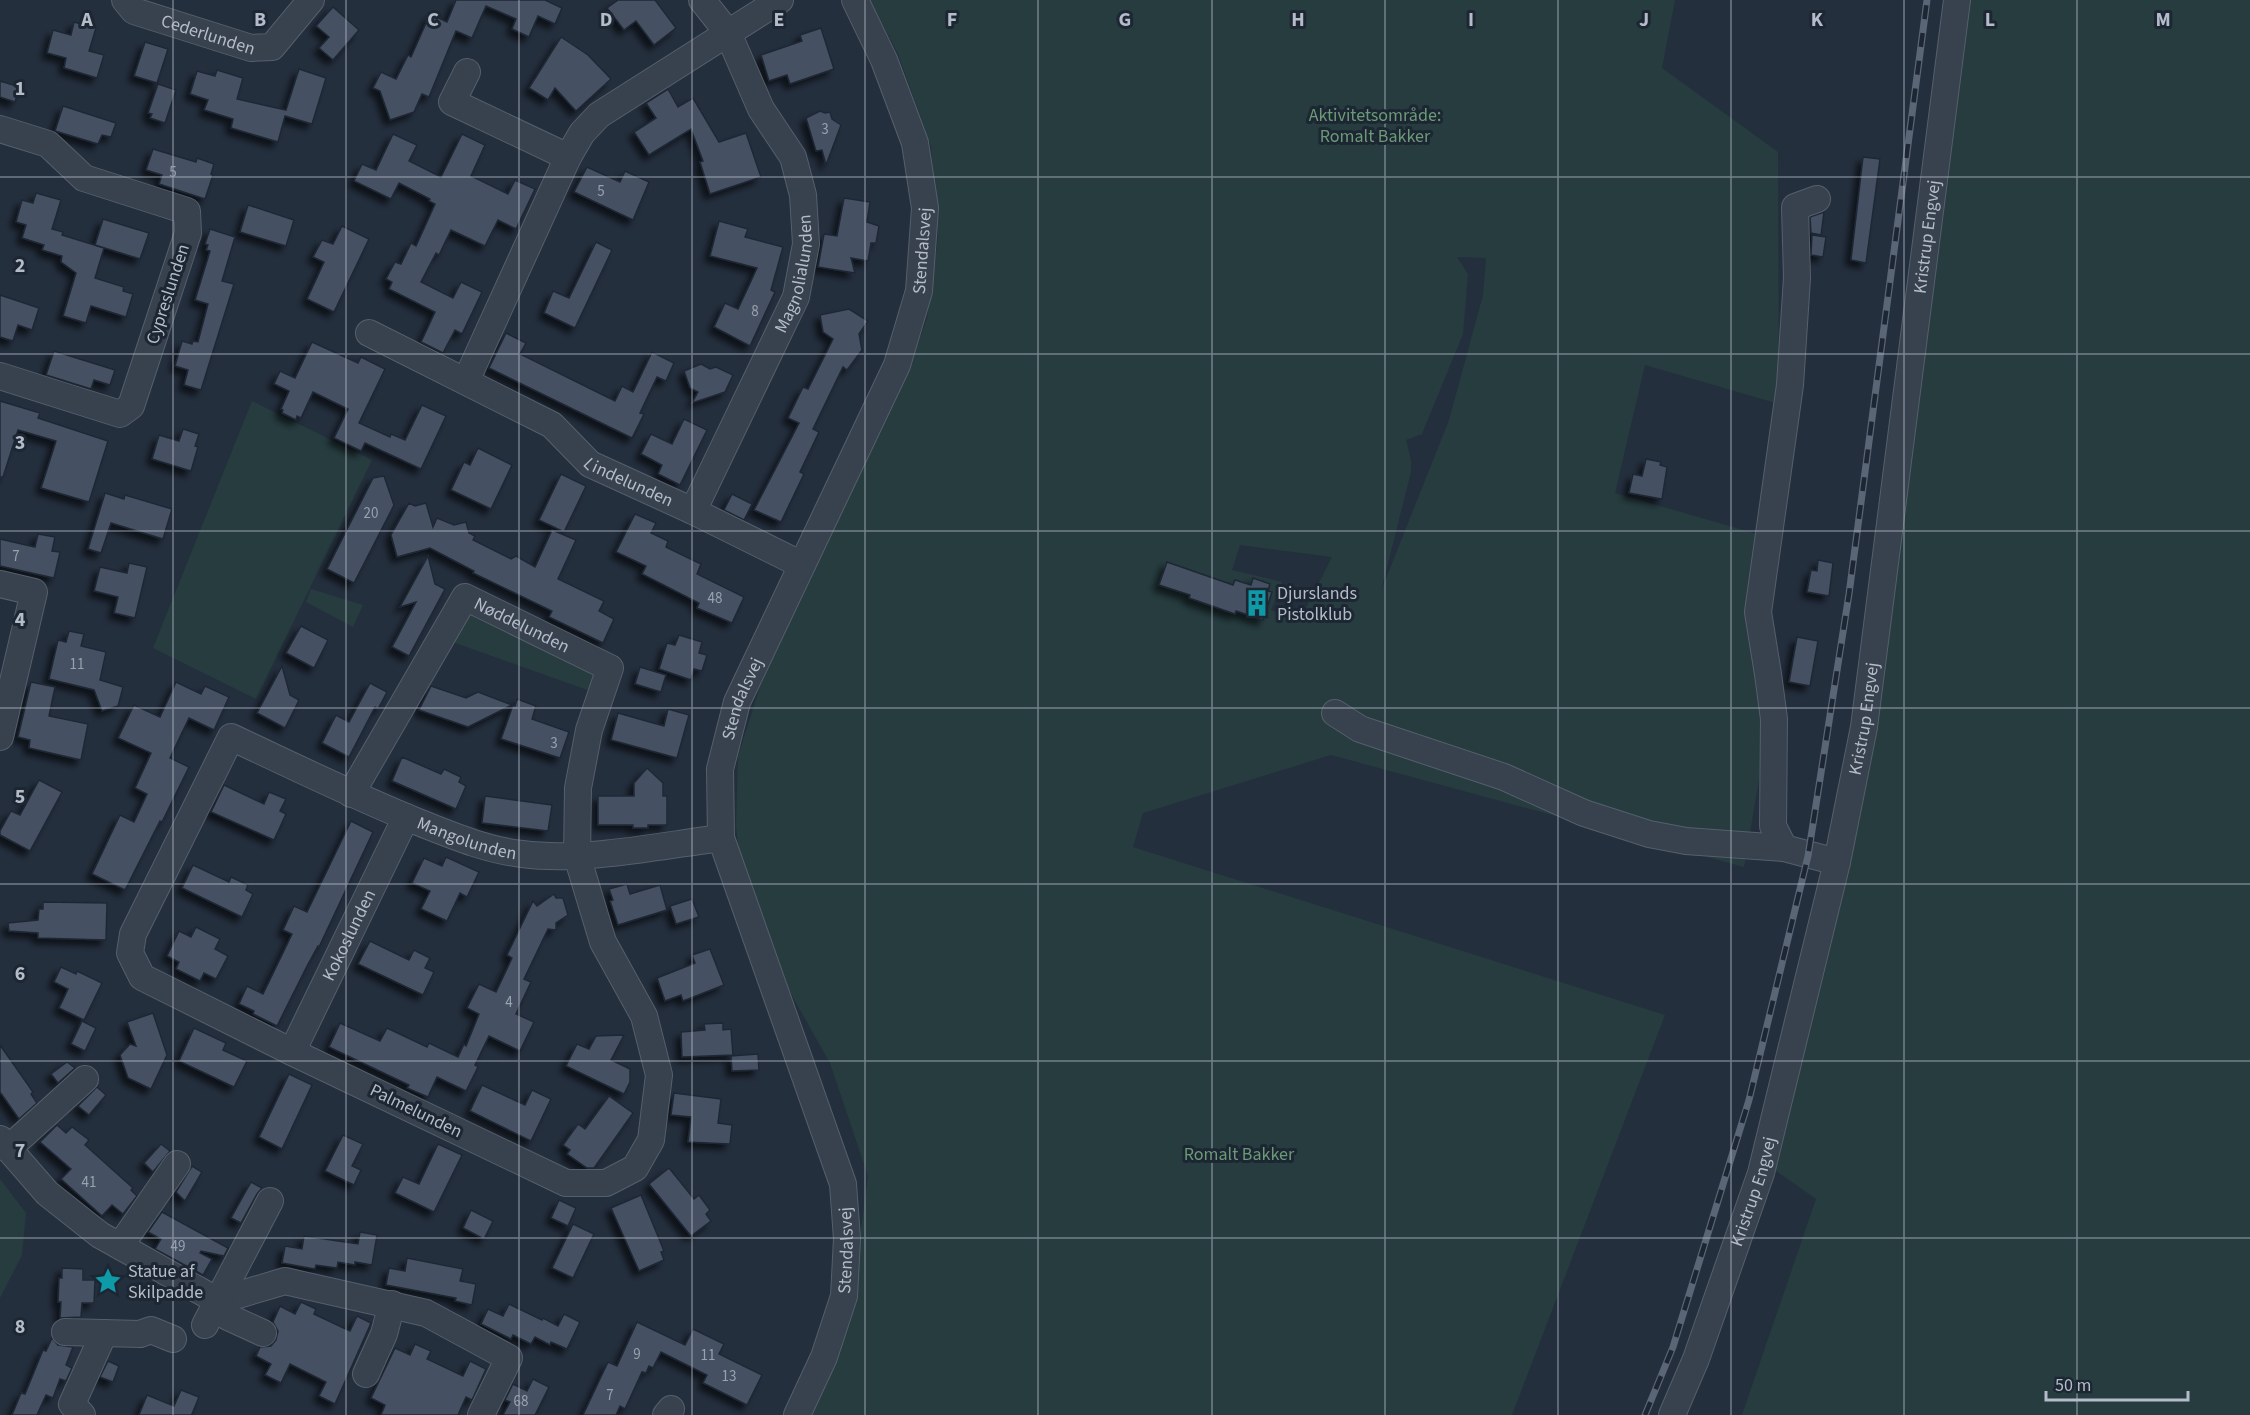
<svg xmlns="http://www.w3.org/2000/svg" width="2250" height="1415" viewBox="0 0 2250 1415" font-family="'Source Sans 3',sans-serif">
<defs>
<filter id="shadow"><feDropShadow dx="-5.5" dy="5.5" stdDeviation="3" flood-color="#0009"/></filter>
</defs>
<rect width="100%" height="100%" fill="#242f3e"/>
<g fill="#263c3f" fill-rule="evenodd">
<path d="M870,0h805l-13,68 116,84 1,252 -134,-39 -30,128 142,41 8,211 -21,122 -413,-112 -188,58 -10,34 532,168 -153,400h-704l41,-98 19,-141 -38,-113 -48,-85 -42,-118 -4,-34 2,-70 30,-94 142,-296 17,-48 11,-79 -7,-93 -33,-92zM1457,257l29,1 -3,37 -34,125 -68,171 30,-119v-12l-5,-20 16,-6 41,-100 5,-60zM1240,545l92,12 -33,65 -28,-12 11,-28 -50,-12z"/>
<path d="M1968,0h282v1415h-508l74,-216 -44,-31 101,-426z"/>
<path d="M252,401l120,59 -116,239 -103,-51z"/>
<path d="M311,589l52,16 -10,22 -47,-25z"/>
<path d="M472,608l124,62 -3,22 -146,-52z"/>
<path d="M0,1179l26,34 -4,42 -22,43z"/>
</g>
<g fill="#455162" stroke="#1f2835" stroke-width="1.5" filter="url(#shadow)">
<path d="M456,0h89l17,8 -7,16 -17,-8 -9,21 -17,-8 4,-10 -30,-13 -14,32 -16,-7 -27,66 -7,-3 -8,18 -24,8 -10,-29 -7,-3 8,-16 15,7 12,-24 3,2 19,-43 17,8z"/>
<path d="M618,0h37l21,28 -22,17 -18,-24 -12,9 -17,-22z"/>
<path d="M333,7l26,23 -26,30 -14,-12 10,-11 -13,-11z"/>
<path d="M74,22l22,6 -7,23 15,4 -7,23 -33,-10 2,-10 -19,-5 6,-23 18,5z"/>
<path d="M821,28l13,41 -44,15 -3,-9 -18,6 -8,-26 41,-14 -2,-6z"/>
<path d="M561,37l27,18 23,24 -35,32 -21,-23 -7,12 -19,-12z"/>
<path d="M145,42l23,7 -11,34 -23,-7z"/>
<path d="M299,69l27,9 -14,46 -27,-8 -7,26 -47,-14 2,-9 -29,-9 4,-10 -18,-6 7,-23 18,5 2,-6 26,8 -6,21 49,11z"/>
<path d="M0,81l20,6 -5,15 -15,-5z"/>
<path d="M158,84l18,6 -11,33 -15,-5 2,-4 -4,-1z"/>
<path d="M668,89l10,18 15,-9 26,44 27,-9 15,44 -51,17 -10,-32 3,-1 -12,-32 -42,26 -15,-23 22,-14 -10,-15z"/>
<path d="M63,106l53,17 -5,14 -9,-2 -4,9 -43,-13z"/>
<path d="M820,111l5,2 5,-1 2,7 9,6 -15,40 -4,-15 -6,1 -10,-33z"/>
<path d="M393,134l24,11 -8,16 32,16 21,-43 23,11 -14,31 37,18 7,-14 20,9 -19,40 -18,-9 -13,26 -34,-16 -12,25 -3,-2 -15,29 32,16 8,-16 21,10 -20,42 -7,-4 -12,23 -22,-11 14,-30 -46,-23 3,-7 -6,-3 9,-17 6,2 10,-21 5,3 19,-42 -6,-3 1,-2 -31,-16 -8,16 -37,-18 8,-17 14,6z"/>
<path d="M153,149l43,13 1,-4 17,6 -3,10 2,1 -8,24 -46,-15 3,-9 -16,-5z"/>
<path d="M1863,157l17,2 -14,104 -15,-3z"/>
<path d="M587,167l33,15 5,-11 24,11 -16,38 -59,-28z"/>
<path d="M36,193l25,7 -9,29 11,3 -1,3 42,13 -9,30 29,9 -1,4 10,3 -7,23 -35,-11 -5,17 -23,-7 13,-43 -15,-11 1,-6 -20,-6 2,-5 -22,-7 4,-13 -10,-3 6,-22 11,3z"/>
<path d="M844,198l26,4 -3,20 12,4 -3,17h-5l-3,18 -17,-3 4,15 -37,-6 6,-33 13,2z"/>
<path d="M248,205l46,15 -8,26 -46,-14z"/>
<path d="M1824,212l-3,23 -10,-2 -1,-16z"/>
<path d="M103,219l46,14 -9,26 -45,-14z"/>
<path d="M719,221l29,8 -3,8 38,10 -12,43 4,2 -25,54 -36,-19 11,-24 13,6 19,-41 -47,-12z"/>
<path d="M342,226l27,13 -35,73 -27,-13 17,-37 -11,-5 9,-17 11,4z"/>
<path d="M210,229l25,8 -13,44 12,3 -33,106 -17,-5 4,-15 -13,-4 7,-25 10,3 1,-3 5,1 10,-38 -13,-4 15,-49 -4,-1 2,-5 -3,-1z"/>
<path d="M1812,235l14,2 -3,20 -12,-2z"/>
<path d="M596,242l16,8 -37,78 -31,-15 9,-22 16,7z"/>
<path d="M0,295l39,13 -7,22 -14,-5 -5,16 -13,-4z"/>
<path d="M849,309l19,12 -9,13 3,16 -15,20 -4,-3 -30,62 6,3 -19,40 4,2 -23,48 -27,-12 45,-87 -11,-5 15,-31 5,2 25,-50 -10,-7 -3,-17z"/>
<path d="M506,333l20,10 -6,11 95,47 7,-15 11,6 19,-40 22,11 -8,18 -9,-4 -17,36 4,1 -12,24 -143,-70z"/>
<path d="M312,342l46,21 3,-6 24,12 -26,54 31,14 1,-3 14,6 17,-35 24,11 -25,53 -56,-26 -4,8 -27,-13 14,-29 -35,-17 -12,26 -4,-2 -1,4 -14,-7 1,-3 -2,-1 8,-18 -15,-7 6,-13 15,7z"/>
<path d="M54,351l61,19 -5,15 -16,-5 -3,9 -45,-14z"/>
<path d="M701,364l9,5 6,-2 17,8 -8,17 -33,11 6,-11 -8,-4 -6,-17z"/>
<path d="M0,401l40,12 -2,5 70,23 -19,61 -48,-14 15,-47 -38,-11 -15,47h-3z"/>
<path d="M684,419l23,11 -27,55 -22,-11 4,-9 -21,-11 10,-20 21,10z"/>
<path d="M183,429l16,5 -4,12 3,1 -7,24 -39,-12 7,-24 20,6z"/>
<path d="M478,448l34,17 -21,44 -40,-19 13,-28 6,3z"/>
<path d="M1646,459l15,3 -1,3 7,2 -5,32 -33,-6 4,-19 9,2z"/>
<path d="M561,474l25,12 -22,46 -25,-12z"/>
<path d="M384,476l10,29 -40,78 -27,-14 46,-91z"/>
<path d="M105,493l19,6 1,-4 47,14 -9,30 -52,-16 -10,30 -13,-4z"/>
<path d="M732,494l20,10 -8,16 -20,-10z"/>
<path d="M409,503l6,3 11,-3 7,24 4,-9 17,7 12,-3 3,11 6,3 -2,4 38,19 5,-3 19,11 17,-37 24,10 -18,39 46,22 -5,10 15,8 -11,24 -54,-26 3,-6 -79,-38 1,-2 -44,-23 -33,9 -6,-22z"/>
<path d="M635,514l21,9 -5,10 17,8 -2,6 35,17 -4,10 47,23 -12,26 -35,-15 2,-5 -57,-29 4,-8 -30,-14z"/>
<path d="M38,534l17,3 -3,14 8,1 -6,26 -54,-12v-27l35,8z"/>
<path d="M428,556l7,28 10,5 -36,67 -17,-9 24,-45 -16,5z"/>
<path d="M1818,560l15,3 -4,33 -22,-4 4,-22 6,1z"/>
<path d="M1167,562l66,23 2,-5 16,5 2,-7 17,6 -2,7 4,1 -9,28 -27,-9 -1,3 -46,-16 1,-3 -31,-10z"/>
<path d="M129,563l18,4 -12,51 -21,-5 4,-16 -24,-6 6,-24 27,6z"/>
<path d="M301,626l27,14 -14,28 -28,-15z"/>
<path d="M69,631l15,3 -3,12 25,6 -6,28 23,7 -5,19 -16,5 -8,-21 -45,-11 9,-39 8,2z"/>
<path d="M679,635l23,7 -3,11 8,2 -5,16 -8,-2 -3,11 -32,-11 8,-26 8,2z"/>
<path d="M1797,637l21,4 -8,45 -21,-4z"/>
<path d="M282,666l8,29 9,5 -14,28 -28,-15z"/>
<path d="M640,667l26,8 -5,17 -26,-8z"/>
<path d="M31,682l24,5 -6,29 39,8 -7,36 -52,-12 1,-8 -12,-3z"/>
<path d="M176,682l25,12 4,-8 24,11 -15,33 -25,-12 -19,40 19,9 -27,55 -2,-1 -35,69 -33,-16 28,-59 14,7 13,-28 -12,-6 16,-35 -33,-15 16,-33 26,12z"/>
<path d="M370,683l17,9 -9,17 -3,-2 -26,50 -27,-14 14,-28 13,7z"/>
<path d="M431,686l35,12 12,-6 34,13 -44,22 -49,-17z"/>
<path d="M517,699l19,7 -4,13 37,13 -9,26 -59,-19 12,-34 2,1z"/>
<path d="M668,709l21,6 -12,43 -66,-18 7,-27 46,13z"/>
<path d="M402,757l39,17 3,-5 17,8 -2,5 7,4 -10,23 -64,-28z"/>
<path d="M647,768l16,15v13h4v29h-19v3h-15v-3h-35v-29h36v-13z"/>
<path d="M39,780l23,12 -32,59 -30,-16v-4l11,-20 9,4z"/>
<path d="M224,785l40,19 5,-12 17,7 -6,12 6,3 -12,26 -63,-28z"/>
<path d="M485,796l67,9 -4,26 -66,-8z"/>
<path d="M351,821l22,11 -54,115 -1,-1 -11,20 -30,60 -24,-12 1,-3 -15,-7 8,-18 16,8 29,-60 -9,-4 11,-24 13,6z"/>
<path d="M446,857l33,15 -12,25 -7,-4 -13,28 -26,-12 9,-18 -18,-8 12,-25 18,8z"/>
<path d="M193,865l36,17 2,-5 17,8 -2,5 7,4 -11,23 -60,-29z"/>
<path d="M627,884l3,10 30,-9 7,25 -49,15 -8,-24 3,-1 -4,-11z"/>
<path d="M554,894l2,4h7l5,17 -12,8v7l-8,-1 -24,50 7,3 -15,32 18,8 -14,29 -31,-15 -14,29 3,2 -12,24 -29,-14 -9,20 -21,-9 2,-3 -80,-38 11,-24 40,18 7,-13 40,19 2,-4 29,14 6,-13 2,2 13,-32 -12,-6 12,-24 17,8 16,-34 -5,-3 26,-54 4,5z"/>
<path d="M692,899l7,18 -23,7 -6,-18z"/>
<path d="M43,902l64,1 -1,37 -68,-2v-5l-29,-2 -1,-8 30,-3 1,-11h4z"/>
<path d="M196,927l24,12 -5,10 13,7 -12,23 -12,-6 -4,8 -24,-12 3,-7 -12,-6 12,-25 12,6z"/>
<path d="M370,941l39,19 5,-10 16,8 -5,10 9,4 -11,23 -65,-31z"/>
<path d="M710,949l14,36 -41,16 -2,-6 -16,6 -8,-23 38,-15 -3,-8z"/>
<path d="M61,967l15,7 1,-3 25,12 -18,37 -25,-12 9,-19 -14,-7z"/>
<path d="M153,1013l14,42 -16,34 -23,-11 -8,-23 10,-11 6,2 -9,-24z"/>
<path d="M82,1021l14,7 -11,23 -14,-7z"/>
<path d="M723,1023v7l8,-1 2,26 -51,2 -1,-25 24,-2 -1,-6z"/>
<path d="M194,1028l32,15 -3,7 24,11 -13,26 -55,-26z"/>
<path d="M624,1035l-13,25 19,9v13l-6,12 -58,-28 11,-22 12,5 7,-13z"/>
<path d="M0,1045l33,47 -2,2 6,9 -18,16 -19,-27z"/>
<path d="M758,1054l1,16 -27,1 -1,-15z"/>
<path d="M67,1062l8,6 -17,15 -7,-9z"/>
<path d="M289,1074l23,11 -30,64 -23,-12z"/>
<path d="M482,1085l43,20 7,-15 19,9 -20,42 -61,-30z"/>
<path d="M97,1087l9,8 -17,20 -11,-9z"/>
<path d="M674,1093l47,6 -3,24 14,2 -2,19 -42,-2 3,-25 -20,-2z"/>
<path d="M609,1096l24,17 -39,55h-7l-20,-14 3,-4 -7,-5 15,-21 7,5z"/>
<path d="M57,1125l9,8 6,-6 17,13 -4,5 48,43 -2,2 6,6 -14,18 -11,-9 -10,11 -41,-37 10,-10 -31,-27z"/>
<path d="M343,1135l20,9 -11,22 9,4 -7,15 -29,-14z"/>
<path d="M161,1144l9,7 -17,21 -9,-9z"/>
<path d="M438,1144l24,11 -28,57 -39,-19 8,-16 16,7z"/>
<path d="M192,1166l10,6 -17,29 -9,-9z"/>
<path d="M669,1168l25,31 5,-4 11,15 -4,4 5,7 -20,15 -42,-52z"/>
<path d="M251,1182l11,6 -5,6 -16,29 -10,-5z"/>
<path d="M641,1195l23,56 -3,1 3,8 -25,11 -28,-63z"/>
<path d="M559,1200l17,8 -8,18 -17,-8z"/>
<path d="M471,1210l22,11 -9,18 -21,-11z"/>
<path d="M162,1212l66,36 -4,8 -23,-5 -1,2 12,6 -9,16 -48,-26 6,-10 -13,-7z"/>
<path d="M573,1224l21,10 -21,44 -21,-10z"/>
<path d="M360,1232l17,3 -5,30 -17,-3v3l-17,-3 -1,6 -21,-3 -1,4 -33,-6 3,-17 17,3 2,-13 54,8z"/>
<path d="M407,1258l56,11 -3,12 16,3 -4,21 -17,-4 1,-3 -70,-13 3,-17 16,3z"/>
<path d="M62,1268l21,1v11h12l-1,23h-12l-1,14 -21,1 1,-16h-3l1,-24h3z"/>
<path d="M301,1302l15,7 -2,5 36,17 7,-15 14,7 -36,81 -16,-8 7,-14 -36,-18 -9,19 -16,-8 6,-11 -15,-8 4,-9 11,-1 5,-6 2,-9 -5,-9 7,-16 15,8z"/>
<path d="M509,1304l33,16 1,-2 15,8 6,-12 16,8 -13,27 -16,-7 -1,3 -15,-8 -4,7 -18,-9 -2,4 -30,-15 7,-15 15,7z"/>
<path d="M637,1322l48,23 8,-16 31,15 -5,10 43,21 -15,30 -44,-22 4,-8 -46,-23 -8,16 -4,-2 -3,7 -4,-1 -17,37 -5,-3 -4,9h-33l25,-53 9,4z"/>
<path d="M52,1338l6,7 15,2 -7,18 6,3 -6,13 -6,-2 -7,19 -7,-3 -9,20h-25l9,-22 4,1 18,-44 3,1z"/>
<path d="M415,1344l16,7 -4,8 36,17 7,-15 16,8 -14,31 -6,-3 -8,18h-77l4,-10 -14,-7 24,-50 15,7z"/>
<path d="M108,1361l11,5 -6,16 -13,-5z"/>
<path d="M533,1379l16,8 -14,28h-32l7,-13 -5,-2 8,-16 14,7z"/>
<path d="M181,1390l18,7 -7,17 2,1h-55l8,-20 27,11z"/>
</g>
<g fill="none" stroke-linecap="round" stroke-linejoin="round">
<defs>
<g id="minor">
<path id="s1" d="M125,0l9,11 117,37 21,-1 39,-47"/>
<path d="M467,72l-15,30 116,55"/>
<path d="M0,129l48,15 36,34 103,33 1,22 -57,173 -11,8 -120,-38"/>
<path d="M1817,199l-22,8 2,71 -7,107 -32,227 10,62 6,45 -1,107 11,22 53,14"/>
<path id="s2" d="M369,333l183,92 38,39 103,47 109,54"/>
<path d="M466,381l102,-224 14,-24 17,-18 181,-115"/>
<path id="s3" d="M693,511l103,-214 10,-53 -3,-49 -10,-38 -32,-48 -33,-76 -26,-33"/>
<path d="M0,584l34,8 -34,145"/>
<path d="M1335,713l25,16 144,48 80,36 65,21 37,7 98,7"/>
<path id="s4" d="M351,794l114,-197 145,71 -21,62 -11,58 -1,68 26,86 41,74 15,59 -8,65 -16,28 -29,15h-40l-274,-131 -150,-75 -12,-24 3,-19 98,-197c62,29 123,59 187,85 33,13 68,28 104,32 63,8 136,-8 199,-16"/>
<path id="s5" d="M292,1052l114,-235"/>
<path d="M0,1139l47,54 53,42 118,66 67,-20 141,32 83,45 -28,57"/>
<path d="M8,1149l77,-70"/>
<path d="M120,1246l57,-82"/>
<path d="M218,1301l10,16 35,16"/>
<path d="M205,1325l65,-124"/>
<path d="M65,1332l75,2 11,-4 22,9"/>
<path d="M366,1374l18,-40 8,-30"/>
<path d="M82,1415l-10,-11 32,-71"/>
<path d="M666,1415l5,-6"/>
<path id="s6" d="M797,1415l27,-58 20,-61 3,-57 -4,-55 -122,-346 -1,-69 17,-67 160,-337 22,-74 6,-83 -10,-65 -31,-83 -29,-60"/>
<path id="s7" d="M1672,1415l24,-56 65,-186 76,-311 27,-135 93,-727"/>
</g>
</defs>
<use href="#minor" stroke="#565f6c" stroke-width="28"/>
<use href="#minor" stroke="#38414e" stroke-width="26"/>
<defs>
<path id="rail" d="M1645,1415l28,-68 76,-247 59,-244 41,-262 78,-594"/>
</defs>
<use href="#rail" stroke="#5a6575" stroke-width="7"/>
<use href="#rail" stroke="#1d2633" stroke-width="4.5" stroke-dasharray="14" stroke-linecap="butt"/>
</g>
<path fill="none" stroke="#b4bcc9" stroke-width="1.5" stroke-opacity="0.55" d="M173,0v1415M346,0v1415M519,0v1415M692,0v1415M865,0v1415M1038,0v1415M1212,0v1415M1385,0v1415M1558,0v1415M1731,0v1415M1904,0v1415M2077,0v1415M0,177h2250M0,354h2250M0,531h2250M0,708h2250M0,884h2250M0,1061h2250M0,1238h2250"/>
<defs>
<symbol id="building-bare" viewBox="-9 -9 18 18"><path d="M-4-6H4V6H1V3H-1V6H-4ZM-2.5-4.3h1.7v1.8h-1.7ZM.8-4.3h1.7v1.8H.8ZM-2.5-1h1.7V.8h-1.7ZM.8-1h1.7V.8H.8Z" fill="#0f9aa8" stroke="#1d2633" stroke-width="2.5" paint-order="stroke"/></symbol>
<symbol id="sight-bare" viewBox="-9 -9 18 18"><path d="M0-6L1.8-2.2L6-1.7L2.9 1.2L3.7 5.4L0 3.3L-3.7 5.4L-2.9 1.2L-6-1.7L-1.8-2.2Z" fill="#0f9aa8" stroke="#1d2633" stroke-width="2.5" paint-order="stroke"/></symbol>
</defs>
<g fill-rule="evenodd">
<use href="#building-bare" x="1238" y="584" width="38" height="38"/>
<use href="#sight-bare" x="89" y="1262" width="38" height="38"/>
</g>
<g text-anchor="middle" dominant-baseline="central" stroke-width="6" stroke-linejoin="round" paint-order="stroke">
<g font-size="15" fill="#98a1af">
<text x="825" y="129">3</text>
<text x="173" y="172">5</text>
<text x="601" y="191">5</text>
<text x="755" y="311">8</text>
<text x="371" y="513">20</text>
<text x="16" y="556">7</text>
<text x="715" y="598">48</text>
<text x="77" y="664">11</text>
<text x="554" y="743">3</text>
<text x="509" y="1002">4</text>
<text x="89" y="1182">41</text>
<text x="178" y="1246">49</text>
<text x="637" y="1354">9</text>
<text x="708" y="1355">11</text>
<text x="729" y="1376">13</text>
<text x="610" y="1395">7</text>
<text x="521" y="1401">68</text>
</g>
<g font-size="18" fill="#b4bcc9" stroke="#1d2633">
<text stroke="none"><textPath href="#s1" startOffset="92">Cederlunden</textPath></text>
<text stroke="none"><textPath href="#s7" startOffset="1210">Kristrup Engvej</textPath></text>
<text stroke="none"><textPath href="#s6" startOffset="1236">Stendalsvej</textPath></text>
<text stroke="none"><textPath href="#s3" startOffset="260">Magnolialunden</textPath></text>
<text transform="translate(168 294) rotate(-72)">Cypreslunden</text>
<text stroke="none"><textPath href="#s2" startOffset="302">Lindelunden</textPath></text>
<text stroke="none"><textPath href="#s4" startOffset="291">Nøddelunden</textPath></text>
<text stroke="none"><textPath href="#s6" startOffset="750">Stendalsvej</textPath></text>
<text stroke="none"><textPath href="#s7" startOffset="724">Kristrup Engvej</textPath></text>
<text stroke="none"><textPath href="#s4" startOffset="1982">Mangolunden</textPath></text>
<text stroke="none"><textPath href="#s5" startOffset="130">Kokoslunden</textPath></text>
<text transform="translate(416 1111) rotate(26)">Palmelunden</text>
<text stroke="none"><textPath href="#s7" startOffset="238">Kristrup Engvej</textPath></text>
<text stroke="none"><textPath href="#s6" startOffset="174">Stendalsvej</textPath></text>
</g>
<g font-size="18" fill="#6b9a76" stroke="#1d2633">
<text x="1375" y="115">Aktivitetsområde:<tspan x="1375" dy="21">Romalt Bakker</tspan></text>
<text x="1239" y="1154">Romalt Bakker</text>
</g>
<g font-size="18" fill="#b4bcc9" stroke="#1d2633" text-anchor="start">
<text x="1277" y="593">Djurslands<tspan x="1277" dy="21">Pistolklub</tspan></text>
<text x="128" y="1271">Statue af<tspan x="128" dy="21">Skilpadde</tspan></text>
</g>
</g>
<g font-size="20" text-anchor="middle" font-weight="bold" fill="#b4bcc9" stroke="#1d2633" stroke-width="6" stroke-linejoin="round" paint-order="stroke">
<text x="87" y="26">A</text>
<text x="260" y="26">B</text>
<text x="433" y="26">C</text>
<text x="606" y="26">D</text>
<text x="779" y="26">E</text>
<text x="952" y="26">F</text>
<text x="1125" y="26">G</text>
<text x="1298" y="26">H</text>
<text x="1471" y="26">I</text>
<text x="1644" y="26">J</text>
<text x="1817" y="26">K</text>
<text x="1990" y="26">L</text>
<text x="2163" y="26">M</text>
<text x="20" y="95">1</text>
<text x="20" y="272">2</text>
<text x="20" y="449">3</text>
<text x="20" y="626">4</text>
<text x="20" y="803">5</text>
<text x="20" y="980">6</text>
<text x="20" y="1157">7</text>
<text x="20" y="1333">8</text>
</g>
<path d="M2046 1391v9h142v-9" fill="none" stroke="#b4bcc9" stroke-width="3"/>
<text x="2055" y="1391" font-size="18" fill="#b4bcc9" stroke="#1d2633" stroke-width="4.5" paint-order="stroke">50 m</text>
</svg>
